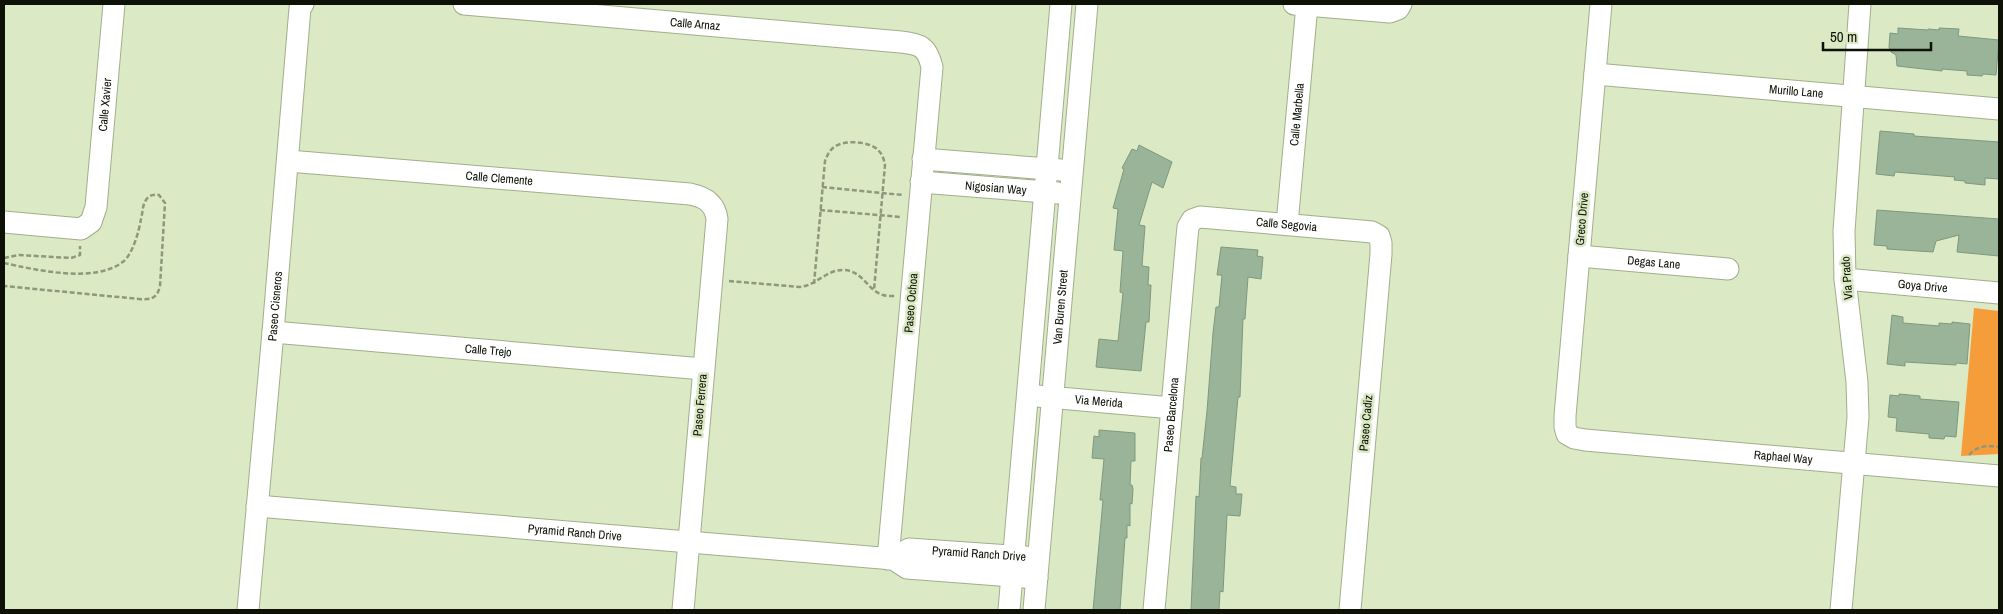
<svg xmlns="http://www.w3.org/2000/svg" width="2003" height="614" viewBox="0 0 2003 614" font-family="'Archivo Narrow',sans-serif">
<rect width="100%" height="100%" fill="#dbe9c5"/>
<path fill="#f59d3a" d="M1974,308l25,3v143l-38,2z"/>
<g fill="#99b498" stroke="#7e997e">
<path d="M1898,28l30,2v-1l11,1v-2l20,1 -1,7 41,4 -3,35 -13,-1 -1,2 -15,-1v-4l-25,-2v2l-45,-5 -1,-11 -5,-3 -2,-5 1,-14 8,1z"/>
<path d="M1880,131l34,3v2l85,6v37l-14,-1v7l-20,-2v-2l-11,-1 1,-3 -60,-5 -1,4 -18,-2z"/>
<path d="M1139,145l33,17 -9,26 -11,-6 -13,43 6,1 -3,40 7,1 -1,18h3l-2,37h-3l-5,49 -45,-4 3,-28 19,2 5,-48 -3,-1 3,-41 -9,-1 4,-41 -5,-1 11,-39 -2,-1 10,-19 5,2z"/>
<path d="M1877,210l122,9v37l-42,-4 2,-17 -23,6 -3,11 -46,-3v-3l-13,-1z"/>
<path d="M1221,247l37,3 -1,6 6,1 -2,22 -13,-2 -3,42h-2l-3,78h-2l-8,89 6,1v7h6l-2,22 -13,-1 -4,77 -3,-1 -1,19h-28l5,-114 3,1 2,-39h1l5,-47 6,-78 3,-26h3l3,-32h-5z"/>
<path d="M1892,315l11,2v6l36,3v-3l13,1v-2l18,2 -3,40 -11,-1v2l-51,-3v4l-18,-2z"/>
<path d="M1899,394l21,2v3l39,3 -3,35 -11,-1 -1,3 -15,-1v-4l-33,-3 1,-13 -9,-1 2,-22 9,1z"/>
<path d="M1099,430l36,3v28h-4l-1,24h2l1,4 -1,15 -2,-1v23l-3,-1v13h-2l-5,72h-27l10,-110h-3l4,-41 -12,-1 2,-22 5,1z"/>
</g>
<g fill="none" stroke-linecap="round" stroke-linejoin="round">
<defs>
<g id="minor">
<path id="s1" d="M464,4l437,38c20,2 26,5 31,25l-44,492"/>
<path d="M1294,4l96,8 8,-3 3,-5"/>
<path id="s2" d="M1601,4l-36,412v11l2,7 7,4 11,2 414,36"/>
<path id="s3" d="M1595,74l404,35"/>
<path d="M923,159l138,11"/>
<path id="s4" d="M288,161l402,33c15,3 25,9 27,25l-34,391"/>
<path id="s5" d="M921,182l137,11"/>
<path id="s6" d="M4,222l77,7 10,-7 5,-15 18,-203"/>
<path id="s7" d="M1287,224l20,-219"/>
<path id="s8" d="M1579,256l149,13"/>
<path id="s9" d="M1845,279l154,14"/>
<path id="s10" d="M273,332l430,37"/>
<path id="s11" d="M1037,396l135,12"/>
<path id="s12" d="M257,506l636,53 14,9 130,10"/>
<path id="s13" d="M893,559l16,-10 117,8"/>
<path id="s14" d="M248,610l25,-278 27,-324 3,-4"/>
<path d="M1009,610l52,-606"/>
<path id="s15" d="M1034,610l53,-606"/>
<path id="s16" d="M1154,610l33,-373 1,-10 4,-7 8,-3 161,14 11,1 7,4 2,7v11l-31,356"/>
<path d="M1841,610l17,-193 -1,-35 -12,-103 -1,-48 16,-227"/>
</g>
</defs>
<use href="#minor" stroke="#a1ae8b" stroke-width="23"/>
<g stroke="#8d987d" stroke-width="2.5" stroke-dasharray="5 2.5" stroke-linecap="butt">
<path d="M822,187l81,8"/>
<path d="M820,210l81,7"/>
<path d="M4,258l15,-3 52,3 9,-3v-9"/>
<path d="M4,263c32,7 92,21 120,-2 9,-8 15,-30 17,-42 2,-7 1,-13 5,-19 3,-5 8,-6 13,-5l6,8 -5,83c-3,13 -10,14 -21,13l-135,-13"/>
<path d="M729,281l71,6c17,-2 27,-18 44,-17 19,1 23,20 39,25 3,1 8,1 12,1"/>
<path d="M814,284l11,-123c2,-5 4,-10 8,-13 10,-9 36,-7 45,2 5,5 6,10 7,15l-11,125"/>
<path d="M1969,455c7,-9 19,-10 30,-8"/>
</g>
<use href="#minor" stroke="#fff" stroke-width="21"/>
</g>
<g text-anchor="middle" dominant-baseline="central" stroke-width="5" stroke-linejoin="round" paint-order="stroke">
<g font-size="12" fill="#0d1106" stroke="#dbe9c5">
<text stroke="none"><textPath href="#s1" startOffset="232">Calle Arnaz</textPath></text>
<text stroke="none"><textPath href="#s3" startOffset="202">Murillo Lane</textPath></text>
<text stroke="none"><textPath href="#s6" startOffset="208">Calle Xavier</textPath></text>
<text stroke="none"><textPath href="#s7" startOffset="110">Calle Marbella</textPath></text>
<text stroke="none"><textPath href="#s4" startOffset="212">Calle Clemente</textPath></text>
<text stroke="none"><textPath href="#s5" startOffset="75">Nigosian Way</textPath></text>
<text transform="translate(1582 219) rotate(-85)">Greco Drive</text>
<text stroke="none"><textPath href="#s16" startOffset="488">Calle Segovia</textPath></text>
<text stroke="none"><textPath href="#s8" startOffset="75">Degas Lane</textPath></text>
<text transform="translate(1847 278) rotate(-94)">Via Prado</text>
<text stroke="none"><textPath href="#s9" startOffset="78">Goya Drive</textPath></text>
<text transform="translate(911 303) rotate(-85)">Paseo Ochoa</text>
<text stroke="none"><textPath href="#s14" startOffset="305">Paseo Cisneros</textPath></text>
<text stroke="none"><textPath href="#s15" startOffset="304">Van Buren Street</textPath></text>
<text stroke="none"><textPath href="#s10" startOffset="216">Calle Trejo</textPath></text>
<text stroke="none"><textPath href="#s11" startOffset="62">Via Merida</textPath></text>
<text transform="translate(700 405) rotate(-85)">Paseo Ferrera</text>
<text stroke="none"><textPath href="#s16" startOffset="196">Paseo Barcelona</textPath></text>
<text transform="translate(1366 423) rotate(-85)">Paseo Cadiz</text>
<text stroke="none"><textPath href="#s2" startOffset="650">Raphael Way</textPath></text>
<text stroke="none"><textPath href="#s12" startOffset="319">Pyramid Ranch Drive</textPath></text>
<text stroke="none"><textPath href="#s13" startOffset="89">Pyramid Ranch Drive</textPath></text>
</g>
</g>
<rect width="2003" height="614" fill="none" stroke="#0d1106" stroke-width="10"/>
<path d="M1823 42v8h108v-8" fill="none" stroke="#0d1106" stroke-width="2.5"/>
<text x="1830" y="42" font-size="15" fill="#0d1106" stroke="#dbe9c5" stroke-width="4" paint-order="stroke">50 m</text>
</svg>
